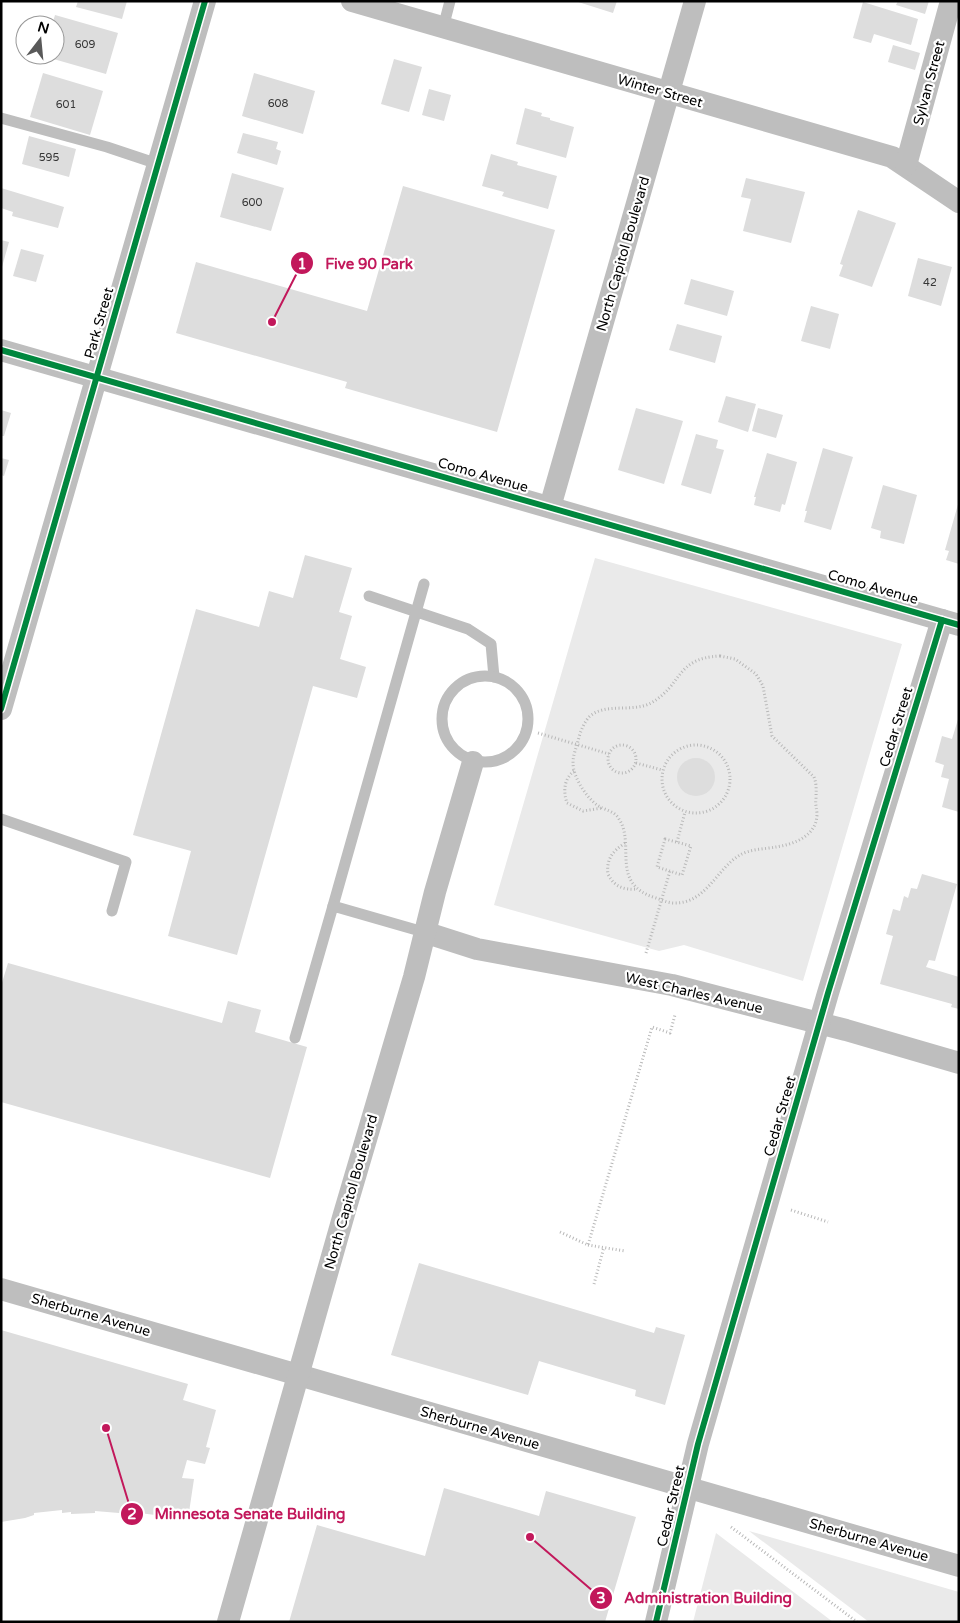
<svg xmlns="http://www.w3.org/2000/svg" width="960" height="1623" viewBox="0 0 960 1623" font-family="'Varela Round',sans-serif">
<rect width="100%" height="100%" fill="#fff"/>
<g fill="#eaeaea">
<path d="M595,558l307,86 -99,337 -119,-36 -25,6 -165,-46z"/>
<path d="M749,1531l210,61v30h-90z"/>
<path d="M716,1533l117,89h-140z"/>
</g>
<g fill="#ddd">
<path d="M78,1h49l-5,18 -46,-12z"/>
<path d="M575,1h42l-4,12z"/>
<path d="M898,1h31l-4,13 -29,-9z"/>
<path d="M863,2l55,17 -7,26 -37,-11 -3,9 -18,-5z"/>
<path d="M55,15l63,18 -12,41 -63,-18 12,-1v-30h-3z"/>
<path d="M893,45l27,8 -5,17 -27,-8z"/>
<path d="M394,59l28,8 -13,45 -28,-8z"/>
<path d="M43,73l60,18 -13,44 -60,-18z"/>
<path d="M254,73l61,18 -12,43 -61,-18z"/>
<path d="M429,89l22,6 -7,26 -22,-6z"/>
<path d="M525,108l17,5 -1,3 9,2v2l24,7 -8,31 -50,-14z"/>
<path d="M243,133l35,9 -2,7 5,2 -4,14 -40,-12z"/>
<path d="M29,136l47,13 -7,28 -47,-13z"/>
<path d="M491,154l27,8 -1,3 40,11 -9,33 -46,-13 2,-4 -22,-6z"/>
<path d="M232,173l52,15 -13,43 -51,-14z"/>
<path d="M746,178l59,14 -14,51 -48,-12 8,-32 -10,-2z"/>
<path d="M403,186l152,44 -58,202 -152,-44 2,-6 -171,-49 20,-71 171,49z"/>
<path d="M1,188l63,19 -6,21 -46,-12 1,-4 -12,-4z"/>
<path d="M858,210l38,13 -24,64 -33,-11 4,-11 -3,-1z"/>
<path d="M1,240l8,2 -7,25h-1z"/>
<path d="M21,249l23,6 -8,27 -23,-6z"/>
<path d="M918,258l34,9 -11,39 -33,-10z"/>
<path d="M691,279l43,12 -7,25 -43,-12z"/>
<path d="M811,306l28,8 -9,35 -29,-8z"/>
<path d="M677,324l45,12 -7,27 -46,-13z"/>
<path d="M726,396l30,8 -8,28 -30,-10z"/>
<path d="M636,408l47,13 -19,63 -46,-14z"/>
<path d="M758,408l25,7 -7,23 -24,-7z"/>
<path d="M1,410l10,3 -7,23h-3z"/>
<path d="M696,434l22,6 -2,8 8,2 -13,44 -30,-9z"/>
<path d="M823,448l30,9 -22,73 -27,-8 3,-11h-2z"/>
<path d="M767,453l30,9 -12,43 -3,-1 -2,8 -26,-7 2,-8h-2z"/>
<path d="M1,458l8,2 -5,16 -3,-1z"/>
<path d="M883,485l34,10 -13,49 -24,-6 1,-7 -10,-3z"/>
<path d="M959,501v63l-13,-4 3,-9 -4,-1z"/>
<path d="M305,555l47,13 -13,44 13,4 -12,43 26,8 -9,31 -44,-12 -76,269 -69,-19 23,-85 -58,-16 63,-226 63,18 10,-36 24,7z"/>
<path d="M959,716v96l-17,-5 7,-28 -8,-2 3,-12 -9,-3 7,-26 10,3z"/>
<circle cx="696" cy="777" r="19"/>
<path d="M922,874l35,10 -22,77 -6,-1 -3,7 33,10v32l-8,-2 1,-3 -72,-20 13,-48 -7,-2 7,-25 7,2 4,-15 4,2 3,-10 6,1z"/>
<path d="M8,963l214,60 6,-22 33,9 -6,22 52,15 -37,131 -269,-76v-116z"/>
<path d="M419,1263l235,70 2,-6 29,8 -20,70 -30,-9 1,-6 -97,-29 -11,34 -137,-40z"/>
<path d="M1,1330l187,54 -5,16 33,10 -10,37 4,1 -5,16 -18,-4 -5,18 12,1 -6,40 -57,-7v2l-36,-3v2l-24,1v-2l-9,1v-3l-28,3v2l-9,3 -24,4z"/>
<path d="M444,1488l95,28 7,-25 90,26 -31,105h-316l28,-97 108,31z"/>
</g>
<g fill="none" stroke-linecap="round" stroke-linejoin="round">
<g stroke="#b8b8b8" stroke-width="3" stroke-dasharray="1 2.5" stroke-linecap="butt">
<path d="M720,656l15,3 21,15 7,12 9,50 42,41c3,8 2,14 2,22 -1,6 1,10 1,16 -1,21 -22,29 -41,32 -11,2 -26,2 -36,8 -23,13 -34,49 -66,48 -6,0 -12,-3 -18,-5 -47,-14 -20,-53 -37,-79 -4,-8 -15,-9 -22,-14 -11,-8 -24,-28 -24,-42 0,-8 3,-14 5,-22 2,-8 5,-17 11,-24 16,-15 43,-4 62,-14 32,-18 24,-45 69,-47z"/>
<path d="M538,733l71,21"/>
<circle cx="696" cy="779" r="34"/>
<circle cx="622" cy="759" r="14"/>
<path d="M636,763l26,7"/>
<path d="M574,771c-10,8 -11,20 -7,32l16,8 19,-3"/>
<path d="M665,839l26,7 -9,29 -25,-8z"/>
<path d="M677,842l8,-30"/>
<path d="M625,843c-12,8 -19,16 -17,31 6,13 16,16 29,15"/>
<path d="M646,953l24,-82"/>
<path d="M791,1210l37,12"/>
<path d="M560,1232l28,13 64,-218 18,6 5,-18"/>
<path d="M588,1245l37,6"/>
<path d="M594,1284l10,-37"/>
<path d="M731,1527l126,95"/>
</g>
<g stroke="#bebebe" stroke-width="11">
<path d="M443,28l7,-27"/>
<path d="M1,118l106,29 51,17"/>
<path d="M369,596l99,33 23,15 3,33"/>
<circle cx="485" cy="719" r="43"/>
<path d="M1,819l125,43 -14,49"/>
<path d="M333,906l91,-322"/>
<path d="M295,1038l38,-132 94,27"/>
</g>
<g stroke="#bebebe" stroke-width="22">
<path d="M352,1l540,156 67,45"/>
<path d="M906,165l45,-164"/>
<path d="M1,350l958,275"/>
<path d="M550,507l145,-506"/>
<path d="M1,709l204,-708"/>
<path d="M427,933l50,16 195,36 174,45 113,33"/>
<path d="M1,1289l958,277"/>
<path d="M228,1622l116,-408 70,-237 21,-85 38,-130"/>
<path d="M656,1622l42,-178 130,-451 114,-373"/>
</g>
<defs>
<g id="cycleway">
<path d="M1,350l958,275"/>
<path d="M1,709l204,-708"/>
<path d="M656,1622l42,-178 130,-451 114,-373"/>
</g>
</defs>
<use href="#cycleway" stroke="#fff" stroke-width="9"/>
<use href="#cycleway" stroke="#00873e" stroke-width="6"/>
</g>
<g text-anchor="middle" dominant-baseline="central" stroke-width="4.5" stroke-linejoin="round" paint-order="stroke">
<g font-size="11" fill="#373737">
<text x="85" y="44">609</text>
<text x="278" y="103">608</text>
<text x="66" y="104">601</text>
<text x="49" y="157">595</text>
<text x="252" y="202">600</text>
<text x="930" y="282">42</text>
</g>
<g font-size="14" fill="#000" stroke="#fff">
<text transform="translate(929 83) rotate(-75)">Sylvan Street</text>
<text transform="translate(660 91) rotate(16)">Winter Street</text>
<text transform="translate(623 254) rotate(-74)">North Capitol Boulevard</text>
<text transform="translate(99 323) rotate(-74)">Park Street</text>
<text transform="translate(483 475) rotate(16)">Como Avenue</text>
<text transform="translate(873 587) rotate(16)">Como Avenue</text>
<text transform="translate(896 727) rotate(-73)">Cedar Street</text>
<text transform="translate(694 993) rotate(13)">West Charles Avenue</text>
<text transform="translate(780 1116) rotate(-74)">Cedar Street</text>
<text transform="translate(351 1192) rotate(-74)">North Capitol Boulevard</text>
<text transform="translate(91 1315) rotate(16)">Sherburne Avenue</text>
<text transform="translate(480 1428) rotate(16)">Sherburne Avenue</text>
<text transform="translate(671 1506) rotate(-77)">Cedar Street</text>
<text transform="translate(869 1540) rotate(16)">Sherburne Avenue</text>
</g>
</g>
<path fill="none" stroke="#c2185b" stroke-width="2" d="M272 322L302 263M106 1428L132 1514M530 1537L601 1598"/>
<g fill="#c2185b" stroke="#fff" stroke-width="2">
<circle cx="272" cy="322" r="5"/>
<circle cx="106" cy="1428" r="5"/>
<circle cx="530" cy="1537" r="5"/>
<circle cx="302" cy="263" r="12"/>
<circle cx="132" cy="1514" r="12"/>
<circle cx="601" cy="1598" r="12"/>
</g>
<g font-size="15" text-anchor="middle" font-weight="bold" fill="#fff">
<text x="302" y="269">1</text>
<text x="132" y="1519">2</text>
<text x="601" y="1603">3</text>
</g>
<g font-size="15" text-anchor="middle" font-weight="bold" fill="#c2185b" stroke="#fff" stroke-width="4.5" stroke-linejoin="round" paint-order="stroke">
<text x="369" y="269">Five 90 Park</text>
<text x="250" y="1519">Minnesota Senate Building</text>
<text x="708" y="1603">Administration Building</text>
</g>
<rect width="960" height="1623" fill="none" stroke="#000000" stroke-width="5"/>
<g transform="translate(40 40) rotate(16)"><circle r="24" fill="#ffffff" stroke="#999999"/>
<path d="M0-4L9 19L0 12L-9 19Z" fill="#595959"/>
<text y="-8" font-size="14" font-weight="bold" text-anchor="middle" fill="#000000">N</text>
</g>
</svg>
